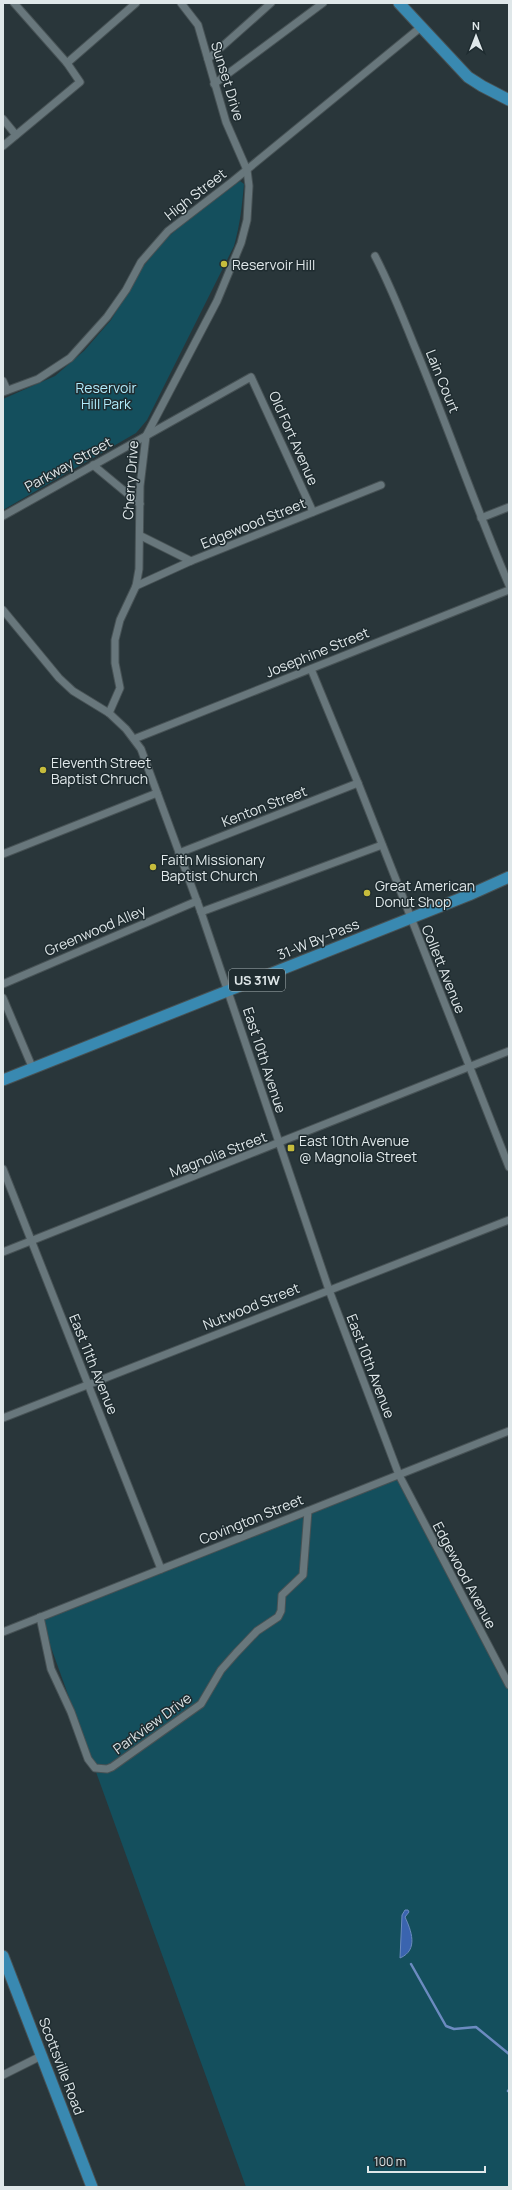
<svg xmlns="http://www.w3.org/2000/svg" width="512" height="2190" viewBox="0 0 512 2190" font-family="Manrope,sans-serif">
<rect width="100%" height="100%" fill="#29363a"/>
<g fill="#144f5d">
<path d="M240,181l4,3c-2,22 -4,41 -10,62l-87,174 -11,13 -133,77v-111l52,-23 29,-25 27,-31 31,-52 21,-26 17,-16z"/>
<path d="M399,1475l110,216v496h-263l-206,-570z"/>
</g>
<path fill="#3a64af" stroke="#6c8bc0" d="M405,1910h3l1,2 -4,5c6,13 14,33 -5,41l2,-43z"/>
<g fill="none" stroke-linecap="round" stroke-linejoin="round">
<g stroke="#6c8bc0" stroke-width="2.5">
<path d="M411,1964l35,62 8,3 22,-2 33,27"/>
<path d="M508,2091l1,-1"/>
</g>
<defs>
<g id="street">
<path d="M208,59l63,-56"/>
<path d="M67,63l69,-60"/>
<path d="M214,84l109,-81"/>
<path d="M3,119l13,16"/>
<path d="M3,146l77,-64 -13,-19 -53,-60"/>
<path d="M375,256c15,29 27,59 39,89 33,79 61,161 95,240"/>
<path d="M3,381l4,9"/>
<path d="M3,392l35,-13 32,-21 37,-41 19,-27 15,-28 27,-31 65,-50 188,-154"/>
<path d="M93,465l47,39"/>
<path d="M3,516l248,-139 62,135"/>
<path d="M481,518l28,-11"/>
<path d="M141,536l50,25"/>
<path d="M136,586l55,-25 190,-76"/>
<path d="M3,610l56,68 14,13 36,22 17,16 15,20 60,163 128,378 70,185 110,210"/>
<path d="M311,669l47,114 151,384"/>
<path d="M109,713l11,-25 -5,-25v-23l5,-20 16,-34 3,-17 1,-83 6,-50 71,-135 24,-58 6,-23 2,-34 -2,-16 -21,-48 -28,-97 -17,-22"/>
<path d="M134,739l375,-149"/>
<path d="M179,853l179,-70"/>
<path d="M3,854l154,-61"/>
<path d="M201,912l181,-67"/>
<path d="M3,984l194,-83"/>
<path d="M3,998l30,71"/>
<path d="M3,1169l158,400"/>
<path d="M3,1252l506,-201"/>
<path d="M3,1418l506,-198"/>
<path d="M40,1617l11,52 20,43 17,47 7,9 12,1 5,-2 89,-63 20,-34 15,-17 21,-22 21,-14 3,-6 1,-16 21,-20 5,-64"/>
<path d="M3,1632l506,-201"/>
<path d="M3,2075l38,-19"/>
</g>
<g id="primary">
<path d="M399,3l69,74 14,9 27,14"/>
<path d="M3,1080l466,-185 40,-18"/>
<path d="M3,1956l89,231"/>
</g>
</defs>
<use href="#street" stroke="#475255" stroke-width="9"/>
<use href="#primary" stroke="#475255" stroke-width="13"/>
<use href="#street" stroke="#68777c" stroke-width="7"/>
<use href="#primary" stroke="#3989b1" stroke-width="11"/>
</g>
<g fill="#c6bc3c" stroke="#1f2c30" stroke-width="1.5">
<circle cx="224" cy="264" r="4"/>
<circle cx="43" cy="770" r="4"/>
<circle cx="153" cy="867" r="4"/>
<circle cx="367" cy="893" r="4"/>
<rect x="287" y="1144" width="8" height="8" rx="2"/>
</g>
<g text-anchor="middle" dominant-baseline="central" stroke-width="3" stroke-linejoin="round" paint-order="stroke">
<rect fill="#1f2c30" stroke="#a5afb2" stroke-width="1" x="229" y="969" width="56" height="22" rx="3"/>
<g font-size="13" font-weight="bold" fill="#dfe7e9">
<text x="257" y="980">US 31W</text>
</g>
<g font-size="14" fill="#dfe7e9" stroke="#1f2c30">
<text transform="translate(228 81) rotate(73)">Sunset Drive</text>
<text transform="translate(195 194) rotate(-38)">High Street</text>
<text transform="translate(443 381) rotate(68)">Lain Court</text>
<text transform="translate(294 438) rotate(66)">Old Fort Avenue</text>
<text transform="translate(68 464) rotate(-29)">Parkway Street</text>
<text transform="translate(130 480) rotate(-86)">Cherry Drive</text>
<text transform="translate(253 523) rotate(-22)">Edgewood Street</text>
<text transform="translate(317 652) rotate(-22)">Josephine Street</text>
<text transform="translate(264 806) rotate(-21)">Kenton Street</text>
<text transform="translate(95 930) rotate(-23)">Greenwood Alley</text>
<text transform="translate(318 939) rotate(-22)">31-W By-Pass</text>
<text transform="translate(444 969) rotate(68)">Collett Avenue</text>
<text transform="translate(265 1060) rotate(72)">East 10th Avenue</text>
<text transform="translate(218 1154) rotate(-21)">Magnolia Street</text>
<text transform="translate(251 1306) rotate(-22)">Nutwood Street</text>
<text transform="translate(94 1364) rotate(68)">East 11th Avenue</text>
<text transform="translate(371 1366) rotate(69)">East 10th Avenue</text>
<text transform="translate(251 1519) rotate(-22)">Covington Street</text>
<text transform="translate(465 1575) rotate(62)">Edgewood Avenue</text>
<text transform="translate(152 1723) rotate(-36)">Parkview Drive</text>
<text transform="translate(62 2066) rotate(69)">Scottsville Road</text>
</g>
<g font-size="14" fill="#dfe7e9" stroke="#1f2c30" text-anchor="start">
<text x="232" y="264">Reservoir Hill</text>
<text x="51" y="762">Eleventh Street<tspan x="51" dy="16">Baptist Chruch</tspan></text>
<text x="161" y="859">Faith Missionary<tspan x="161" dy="16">Baptist Church</tspan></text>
<text x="375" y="885">Great American<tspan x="375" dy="16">Donut Shop</tspan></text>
<text x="299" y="1140">East 10th Avenue<tspan x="299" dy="16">@ Magnolia Street</tspan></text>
</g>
<g font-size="14" fill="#b0ebfb" stroke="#1f2c30">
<text x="106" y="387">Reservoir<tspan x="106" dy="16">Hill Park</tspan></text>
</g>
</g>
<rect width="512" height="2190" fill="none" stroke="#dfe7e9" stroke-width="8"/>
<g transform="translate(476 36)" stroke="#1f2c30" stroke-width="3" paint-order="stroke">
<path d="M0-3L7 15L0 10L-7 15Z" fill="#dfe7e9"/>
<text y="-6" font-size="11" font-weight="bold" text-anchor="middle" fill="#dfe7e9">N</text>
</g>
<path d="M368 2166v6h117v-6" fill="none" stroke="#dfe7e9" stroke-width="2"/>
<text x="374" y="2166" font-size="12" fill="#dfe7e9" stroke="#1f2c30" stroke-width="3" paint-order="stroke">100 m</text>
</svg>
